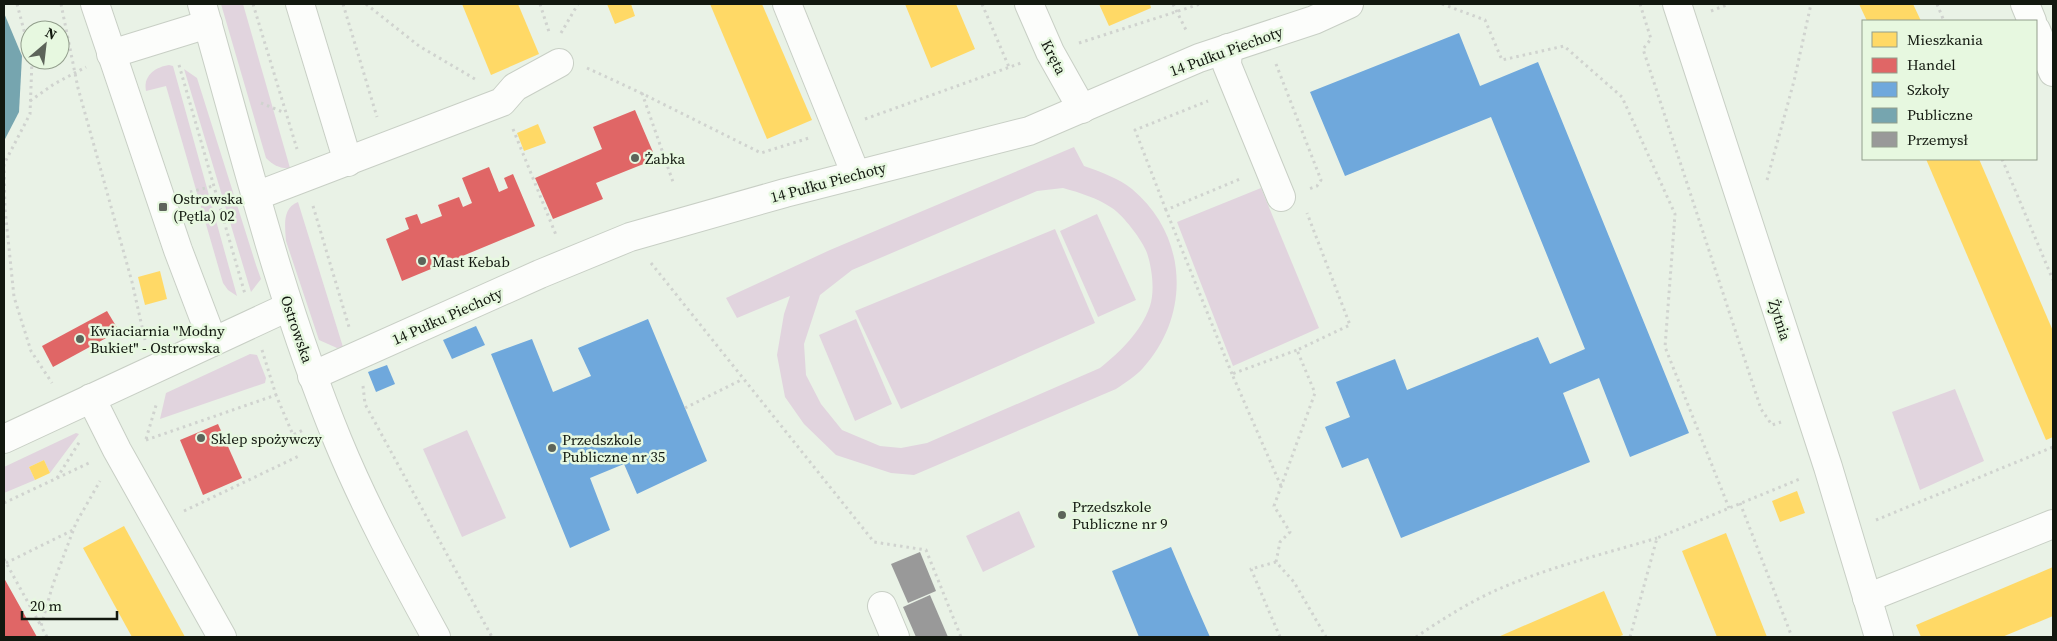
<svg xmlns="http://www.w3.org/2000/svg" width="2057" height="641" viewBox="0 0 2057 641" font-family="'Source Serif 4',serif">
<rect width="100%" height="100%" fill="#e9f2e6"/>
<g fill="#e1d4de" fill-rule="evenodd">
<path d="M221,4h22l47,164c-10,1 -17,-3 -24,-10z"/>
<path d="M169,65l4,1 64,230 -9,-6 -5,-7 -57,-197 -20,5c-3,-15 9,-24 23,-26z"/>
<path d="M184,69l13,9 59,187 5,14 -10,13z"/>
<path d="M1074,147l10,19c17,6 34,12 48,23 56,47 59,126 11,179 -7,8 -18,15 -27,21l-202,86 -23,-2 -55,-18 -32,-31 -19,-27 -8,-42 7,-41 6,-18 -53,22 -11,-20 104,-48zM1063,188c18,5 34,10 49,20 11,7 31,33 35,45 5,15 8,38 3,53 -9,26 -30,46 -50,62l-173,75 -26,5 -21,-2 -38,-16 -21,-26 -15,-29 -2,-31 16,-49 32,-25 185,-79z"/>
<path d="M1261,188l58,140 -86,38 -56,-144z"/>
<path d="M298,202l45,145 -6,1 -18,-8 -33,-99c-1,-15 -4,-33 12,-39z"/>
<path d="M1097,214l39,86 -38,17 -38,-86z"/>
<path d="M1055,229l40,94 -194,86 -46,-98z"/>
<path d="M856,319l36,85 -37,17 -36,-86z"/>
<path d="M250,354l7,1 9,23 -1,5 -105,36 6,-26z"/>
<path d="M1955,389l29,72 -64,29 -28,-78z"/>
<path d="M467,430l39,88 -44,19 -39,-88z"/>
<path d="M76,433l3,1 -29,39 -6,-13 -15,7 6,13 -31,13v-26z"/>
<path d="M1019,511l16,36 -52,25 -17,-36z"/>
</g>
<g fill="#ffd966">
<path d="M462,4h56l21,50 -48,21z"/>
<path d="M607,4h24l4,12 -20,8z"/>
<path d="M710,4h52l50,116 -45,19z"/>
<path d="M905,4h51l19,45 -44,19z"/>
<path d="M1099,4h51l1,4 -42,18z"/>
<path d="M1859,4h54l8,17h-54z"/>
<path d="M538,124l8,19 -22,8 -7,-18z"/>
<path d="M1926,159h53l74,172v106l-7,3z"/>
<path d="M160,271l7,28 -22,6 -7,-28z"/>
<path d="M44,460l6,13 -15,7 -6,-13z"/>
<path d="M1797,491l8,22 -25,9 -8,-21z"/>
<path d="M124,526l61,111h-53l-49,-89z"/>
<path d="M1726,533l41,104h-50l-35,-86z"/>
<path d="M2053,567v49l-51,21h-81l-5,-12z"/>
<path d="M1604,591l19,44 -5,2h-120z"/>
</g>
<g fill="#e06666">
<path d="M635,110l21,49 -60,24 7,16 -50,20 -18,-41 67,-29 -9,-22z"/>
<path d="M489,167l10,25 9,-4 -4,-10 9,-4 22,52 -133,55 -16,-42 23,-10 -4,-11 12,-4 4,10 21,-8 -4,-11 21,-8 4,10 9,-4 -10,-25z"/>
<path d="M107,311l12,20 -66,36 -11,-21z"/>
<path d="M218,424l24,54 -39,17 -23,-55z"/>
<path d="M4,578l5,9 28,50h-33z"/>
</g>
<g fill="#6fa8dc">
<path d="M1459,33l21,53 58,-24 151,371 -59,24 -31,-79 -36,15 27,69 -189,76 -33,-80 -26,10 -17,-41 25,-10 -14,-35 59,-23 12,31 131,-53 12,27 35,-15 -94,-232 -146,59 -35,-84z"/>
<path d="M648,319l59,142 -70,33 -13,-30 -34,14 20,52 -40,18 -79,-194 41,-15 21,53 38,-16 -13,-28z"/>
<path d="M476,326l9,19 -33,14 -9,-19z"/>
<path d="M387,365l8,19 -19,8 -8,-20z"/>
<path d="M1171,547l20,47 19,43h-71l-27,-66z"/>
</g>
<path fill="#76a5af" d="M4,13l18,43 -3,56 -15,29z"/>
<g fill="#999">
<path d="M920,552l16,39 -28,12 -17,-39z"/>
<path d="M930,595l18,42h-32l-13,-30z"/>
</g>
<g fill="none" stroke-linecap="round" stroke-linejoin="round">
<defs>
<g id="minor">
<path d="M95,4l83,246 35,92"/>
<path d="M202,4c42,147 78,296 136,437 28,68 63,132 98,196"/>
<path d="M300,4l48,158"/>
<path d="M787,4l69,171"/>
<path d="M1029,4l21,48 32,57"/>
<path d="M1677,4l151,463 51,170"/>
<path d="M2025,4l7,17"/>
<path d="M2036,30l17,42"/>
<path d="M1228,48l-1,17 54,132"/>
<path d="M111,54l97,-30"/>
<path d="M256,196l246,-94 13,-15 44,-24"/>
<path d="M312,376l228,-102 90,-37 155,-44 244,-62 170,-73 115,-38 35,-16"/>
<path d="M91,398l26,52 105,187"/>
<path d="M4,439l284,-132"/>
<path d="M1867,598l186,-74"/>
<path d="M882,606l13,31"/>
</g>
</defs>
<use href="#minor" stroke="#c8cfc5" stroke-width="30"/>
<g stroke="#d0d3cf" stroke-width="3" stroke-dasharray="2.5 4" stroke-linecap="butt">
<path d="M17,4l13,49"/>
<path d="M61,4l17,84 54,194 13,58"/>
<path d="M253,4l44,145"/>
<path d="M343,4l34,113"/>
<path d="M366,4l53,42 56,33"/>
<path d="M540,4l10,31"/>
<path d="M982,4l27,63"/>
<path d="M1173,4l13,26"/>
<path d="M1442,4l43,16 17,40 62,-14 58,51 53,117 -10,133 64,161"/>
<path d="M1640,4l11,35 -8,10 118,360 11,16 9,-3"/>
<path d="M1937,4l7,17"/>
<path d="M1711,11l18,-7"/>
<path d="M561,33l17,-29"/>
<path d="M1079,43l121,-39"/>
<path d="M32,60l-2,54 -26,50 1,45 9,88 17,54 21,32"/>
<path d="M1276,64l45,116 -4,6 -8,3"/>
<path d="M179,65l66,229"/>
<path d="M587,68l54,25 120,60 48,-15"/>
<path d="M642,93l31,89"/>
<path d="M30,101l24,-17 32,-17"/>
<path d="M261,103l24,10"/>
<path d="M865,119l156,-56"/>
<path d="M513,129l43,106"/>
<path d="M2002,159l51,121"/>
<path d="M1767,180l27,-99 17,-77"/>
<path d="M190,192l23,-6"/>
<path d="M313,206l36,121"/>
<path d="M1166,210l-31,-80 73,-29"/>
<path d="M651,263l223,279 52,8 35,87"/>
<path d="M262,350l14,45"/>
<path d="M1232,374l-66,-164 74,-31"/>
<path d="M363,386l2,18 127,233"/>
<path d="M685,408l58,-29"/>
<path d="M146,439l11,-37"/>
<path d="M146,440l130,-45 17,40 10,-5"/>
<path d="M57,478l23,-37"/>
<path d="M1281,486l-49,-112 65,-24"/>
<path d="M4,503l85,-40"/>
<path d="M1740,503l52,134"/>
<path d="M184,511l117,-56"/>
<path d="M1876,520l177,-73"/>
<path d="M4,559l37,67"/>
<path d="M1276,562l4,-20 10,-10 -16,-26 41,-113 -18,-43 53,-25 -43,-112"/>
<path d="M6,563l67,-33"/>
<path d="M47,637l-6,-11 12,-42 23,-61 24,-42"/>
<path d="M1280,637l-29,-68 25,-7 18,20 32,55"/>
<path d="M1416,637c25,-17 55,-36 83,-48 50,-22 105,-35 158,-51"/>
<path d="M1630,637l27,-99 145,-60"/>
</g>
<use href="#minor" stroke="#fcfdfb" stroke-width="28"/>
</g>
<g fill="#5d645a" stroke="#e7f8e0" stroke-width="2">
<circle cx="635" cy="158" r="5"/>
<rect x="158" y="202" width="10" height="10" rx="2.5"/>
<circle cx="422" cy="261" r="5"/>
<circle cx="80" cy="339" r="5"/>
<circle cx="201" cy="438" r="5"/>
<circle cx="552" cy="448" r="5"/>
<circle cx="1062" cy="515" r="5"/>
</g>
<g text-anchor="middle" dominant-baseline="central" stroke-width="5" stroke-linejoin="round" paint-order="stroke">
<g font-size="15" fill="#12180f" stroke="#e7f8e0">
<text transform="translate(1226 51) rotate(-20)">14 Pułku Piechoty</text>
<text transform="translate(1054 57) rotate(63)">Kręta</text>
<text transform="translate(828 182) rotate(-15)">14 Pułku Piechoty</text>
<text transform="translate(447 316) rotate(-24)">14 Pułku Piechoty</text>
<text transform="translate(1780 320) rotate(72)">Żytnia</text>
<text transform="translate(297 329) rotate(71)">Ostrowska</text>
</g>
<g font-size="15" fill="#12180f" stroke="#e7f8e0" text-anchor="start">
<text x="645" y="158">Żabka</text>
<text x="173" y="198">Ostrowska<tspan x="173" dy="17">(Pętla) 02</tspan></text>
<text x="432" y="261">Mast Kebab</text>
<text x="90" y="330">Kwiaciarnia "Modny<tspan x="90" dy="17">Bukiet" - Ostrowska</tspan></text>
<text x="211" y="438">Sklep spożywczy</text>
<text x="562" y="439">Przedszkole<tspan x="562" dy="17">Publiczne nr 35</tspan></text>
<text x="1072" y="506">Przedszkole<tspan x="1072" dy="17">Publiczne nr 9</tspan></text>
</g>
</g>
<rect width="2057" height="641" fill="none" stroke="#12180f" stroke-width="10"/>
<rect x="1862" y="20" width="175" height="140" fill="#e7f8e0" stroke="#929e8c"/>
<rect x="1872" y="32" width="25" height="15" fill="#ffd966" stroke="#929e8c"/>
<text x="1907" y="45" font-size="15" fill="#12180f">Mieszkania</text>
<rect x="1872" y="58" width="25" height="15" fill="#e06666" stroke="#929e8c"/>
<text x="1907" y="70" font-size="15" fill="#12180f">Handel</text>
<rect x="1872" y="82" width="25" height="15" fill="#6fa8dc" stroke="#929e8c"/>
<text x="1907" y="95" font-size="15" fill="#12180f">Szkoły</text>
<rect x="1872" y="108" width="25" height="15" fill="#76a5af" stroke="#929e8c"/>
<text x="1907" y="120" font-size="15" fill="#12180f">Publiczne</text>
<rect x="1872" y="132" width="25" height="15" fill="#999999" stroke="#929e8c"/>
<text x="1907" y="145" font-size="15" fill="#12180f">Przemysł</text>
<g transform="translate(45 45) rotate(28)"><circle r="24" fill="#e7f8e0" stroke="#929e8c"/>
<path d="M0-4L9 19L0 12L-9 19Z" fill="#5d645a"/>
<text y="-8" font-size="14" font-weight="bold" text-anchor="middle" fill="#12180f">N</text>
</g>
<path d="M22 611v8h95v-8" fill="none" stroke="#12180f" stroke-width="2.5"/>
<text x="30" y="611" font-size="15" fill="#12180f" stroke="#e7f8e0" stroke-width="4" paint-order="stroke">20 m</text>
</svg>
